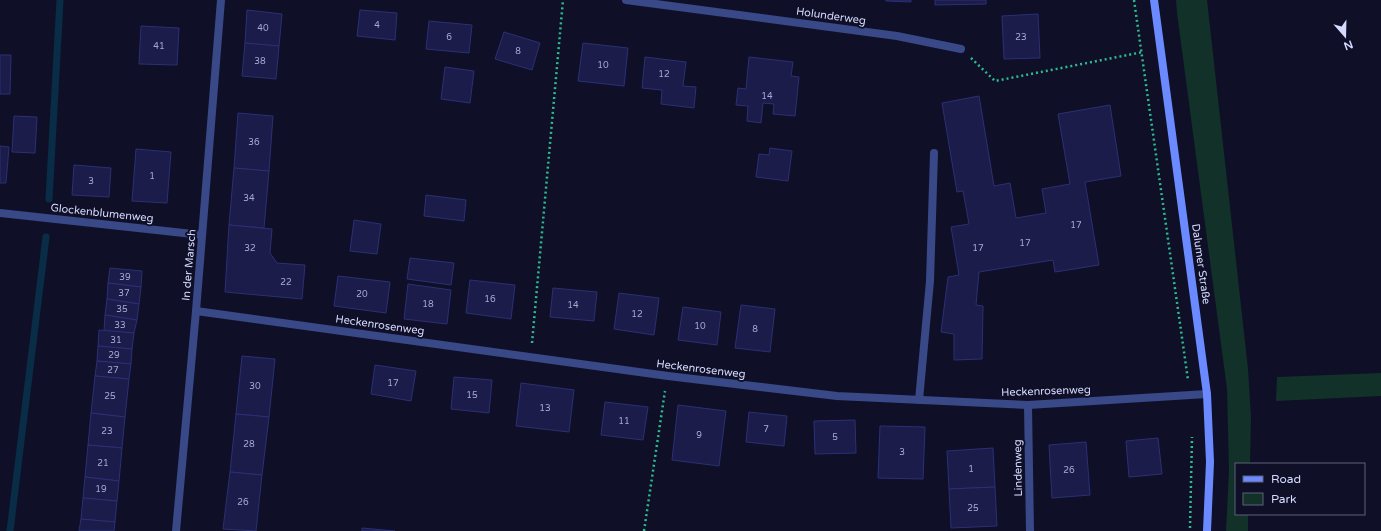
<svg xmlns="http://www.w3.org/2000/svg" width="1381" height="531" viewBox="0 0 1381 531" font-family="'Varela Round',sans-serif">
<rect width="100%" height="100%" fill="#0f1027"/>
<g fill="#123129">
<path d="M1176,0h31l41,369 3,48 -1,47h-14v50h12v17h-22l3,-61 -2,-81 -50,-376z"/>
<path d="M1381,373v23l-105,5 1,-24z"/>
</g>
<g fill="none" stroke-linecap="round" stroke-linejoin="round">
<g stroke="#092d46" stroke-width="7">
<path d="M49,199l11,-199"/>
<path d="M10,531l36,-294"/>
</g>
</g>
<g fill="#1b1c49" stroke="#2c2f75">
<path d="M886,0h25v2l-25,-1z"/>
<path d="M935,0h51v4l-51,1z"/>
<path d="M247,10l35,4 -3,32 -34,-3z"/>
<path d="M360,10l37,3 -2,27 -38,-4z"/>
<path d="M1038,14l2,44 -36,1 -2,-43z"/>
<path d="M429,21l43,4 -3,28 -43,-4z"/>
<path d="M141,26l38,2 -2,37 -38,-1z"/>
<path d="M504,32l36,11 -8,27 -37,-11z"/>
<path d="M245,43l34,3 -3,33 -34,-3z"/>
<path d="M583,43l45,5 -4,38 -46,-5z"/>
<path d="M0,55h11l-1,39h-10z"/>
<path d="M645,57l41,5 -3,24 13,1 -2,21 -33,-4 1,-14 -20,-2z"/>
<path d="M749,57l44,5 -2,14 8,1 -4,39 -22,-2 1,-10 -11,-1 -2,20 -14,-2 1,-15 -12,-1 2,-17 8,1z"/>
<path d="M445,67l29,4 -4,32 -29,-4z"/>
<path d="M979,96l15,90 16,-3 6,35 30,-5 -4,-24 28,-5 -12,-70 52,-9 11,71 -36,6 14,83 -44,7 -2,-12 -74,12 -3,33 7,1 -1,53 -28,1v-26l-13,-2 7,-55 11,-2 -8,-48 18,-3 -6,-33 -6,1 -15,-89z"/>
<path d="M238,113l35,3 -4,55 -35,-3z"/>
<path d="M14,116l23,1 -2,36 -23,-1z"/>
<path d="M0,146l9,1 -3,36h-6z"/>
<path d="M770,148l22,3 -4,30 -32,-4 3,-23 10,1z"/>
<path d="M136,149l35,3 -4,51 -35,-2z"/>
<path d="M74,165l37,3 -2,29 -37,-2z"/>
<path d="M234,168l35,3 -5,57 -35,-3z"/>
<path d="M426,195l40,5 -2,21 -40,-5z"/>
<path d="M354,220l27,4 -4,30 -27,-3z"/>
<path d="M229,225l43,4 -2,24 7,10 28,2 -3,34 -77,-7z"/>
<path d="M410,258l44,5 -3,22 -44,-6z"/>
<path d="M110,268l32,3 -1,16 -33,-4z"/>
<path d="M338,276l52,6 -4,31 -52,-7z"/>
<path d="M470,280l45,5 -4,34 -45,-6z"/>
<path d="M108,283l33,4 -2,17 -32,-5z"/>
<path d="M408,284l43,6 -4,34 -43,-5z"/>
<path d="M553,288l44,4 -3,29 -44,-4z"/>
<path d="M619,293l40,5 -5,37 -40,-6z"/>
<path d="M107,299l32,5 -2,16 -32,-5z"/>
<path d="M741,305l34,4 -5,43 -35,-4z"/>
<path d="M683,307l38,5 -4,33 -39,-5z"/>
<path d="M105,315l32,5 -3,13 -30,-2z"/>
<path d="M99,330l35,3 -2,16 -34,-3z"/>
<path d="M98,346l34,3 -1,15 -34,-3z"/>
<path d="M242,356l33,3 -6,58 -33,-3z"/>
<path d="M97,361l34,3 -2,15 -34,-3z"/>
<path d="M375,365l41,6 -5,30 -40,-7z"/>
<path d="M95,376l34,3 -4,38 -34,-4z"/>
<path d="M454,377l38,3 -3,33 -38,-4z"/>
<path d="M521,383l53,7 -5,42 -53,-6z"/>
<path d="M605,402l43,5 -5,33 -42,-5z"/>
<path d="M678,405l48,6 -7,55 -47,-6z"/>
<path d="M749,412l38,4 -3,30 -38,-4z"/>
<path d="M91,413l34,4 -3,31 -34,-3z"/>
<path d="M236,414l33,3 -7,58 -32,-3z"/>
<path d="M855,420l1,33 -41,1 -1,-33z"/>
<path d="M880,426l45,1 -2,52 -45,-1z"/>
<path d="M1158,438l4,36 -33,3 -3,-36z"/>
<path d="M1086,442l4,53 -38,3 -3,-53z"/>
<path d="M88,445l34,3 -3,33 -34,-4z"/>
<path d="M993,448l2,39 -46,2 -2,-38z"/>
<path d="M230,472l32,3 -6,56 -33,-2z"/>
<path d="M85,477l34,4 -2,20 -34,-3z"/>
<path d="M995,487l2,39 -46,2 -2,-39z"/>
<path d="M83,498l34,3 -2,21 -34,-3z"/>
<path d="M81,519l34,3 -1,9h-35z"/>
<path d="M362,528l33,3h-33z"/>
</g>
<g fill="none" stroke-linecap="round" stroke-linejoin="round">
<g stroke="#2dbb92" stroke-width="2.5" stroke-dasharray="2 3" stroke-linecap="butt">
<path d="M1134,0l54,380"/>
<path d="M971,58l24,23 148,-29"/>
<path d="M532,343l31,-343"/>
<path d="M1190,528l2,-91"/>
<path d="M644,531l21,-140"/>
</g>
<path stroke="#394887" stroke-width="8" d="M919,400l11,-119 4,-128"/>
<g stroke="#394887" stroke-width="8">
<path d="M626,0l271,36 64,13"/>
<path d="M0,213l202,22"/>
<path d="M196,311l472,65 169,20 191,9 179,-11"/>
<path d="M1028,405l2,126"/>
<path d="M176,531l20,-220 25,-311"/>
</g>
<path stroke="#6c8aff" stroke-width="8" d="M1154,0l53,394 3,68 -3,69"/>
</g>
<g text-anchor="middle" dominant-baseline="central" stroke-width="4" stroke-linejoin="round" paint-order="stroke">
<g font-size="9" fill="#a6aad2">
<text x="377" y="25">4</text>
<text x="263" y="28">40</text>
<text x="449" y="37">6</text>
<text x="1021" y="37">23</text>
<text x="159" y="46">41</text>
<text x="518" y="51">8</text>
<text x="260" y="61">38</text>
<text x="603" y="65">10</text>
<text x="664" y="74">12</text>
<text x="767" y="96">14</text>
<text x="254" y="142">36</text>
<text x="152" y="176">1</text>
<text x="91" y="181">3</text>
<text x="249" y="198">34</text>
<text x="1076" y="225">17</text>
<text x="1025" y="243">17</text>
<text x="250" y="248">32</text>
<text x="978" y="248">17</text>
<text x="125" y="277">39</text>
<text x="286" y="282">22</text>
<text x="124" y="293">37</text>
<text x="362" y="294">20</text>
<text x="490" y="299">16</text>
<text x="428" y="304">18</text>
<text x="573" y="305">14</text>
<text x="122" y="309">35</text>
<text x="637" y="314">12</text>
<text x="120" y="325">33</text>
<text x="700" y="326">10</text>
<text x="755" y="329">8</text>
<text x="116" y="340">31</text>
<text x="114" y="355">29</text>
<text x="113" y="370">27</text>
<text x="393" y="383">17</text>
<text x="255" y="386">30</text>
<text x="472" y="395">15</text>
<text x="110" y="396">25</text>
<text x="545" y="408">13</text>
<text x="624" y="421">11</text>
<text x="766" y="429">7</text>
<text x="107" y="431">23</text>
<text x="699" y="435">9</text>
<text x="835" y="437">5</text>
<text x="249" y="444">28</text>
<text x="902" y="452">3</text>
<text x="103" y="463">21</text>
<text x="971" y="469">1</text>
<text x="1069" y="470">26</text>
<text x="101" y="489">19</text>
<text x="243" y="502">26</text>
<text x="973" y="508">25</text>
</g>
<g font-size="11" fill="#d5daff" stroke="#0f1027">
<text transform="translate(831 16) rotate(8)">Holunderweg</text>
<text transform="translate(102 213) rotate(6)">Glockenblumenweg</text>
<text transform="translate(1201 264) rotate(82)">Dalumer Straße</text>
<text transform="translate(189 265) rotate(-85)">In der Marsch</text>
<text transform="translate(380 325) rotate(8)">Heckenrosenweg</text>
<text transform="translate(701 369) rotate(7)">Heckenrosenweg</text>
<text transform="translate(1046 391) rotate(-2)">Heckenrosenweg</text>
<text transform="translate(1018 468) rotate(-91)">Lindenweg</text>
</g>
</g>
<rect x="1235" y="463" width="130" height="52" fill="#0f1027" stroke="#5e617d"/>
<rect x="1243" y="476" width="20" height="6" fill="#6c8aff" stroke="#5e617d"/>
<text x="1271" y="483" font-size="12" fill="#d5daff">Road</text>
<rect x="1243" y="493" width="20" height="12" fill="#123129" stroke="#5e617d"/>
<text x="1271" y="503" font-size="12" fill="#d5daff">Park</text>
<g transform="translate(1345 36) rotate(160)" stroke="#0f1027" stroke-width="3" paint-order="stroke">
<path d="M0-3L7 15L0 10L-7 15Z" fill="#d5daff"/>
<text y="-6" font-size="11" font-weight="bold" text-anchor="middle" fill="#d5daff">N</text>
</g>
</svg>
